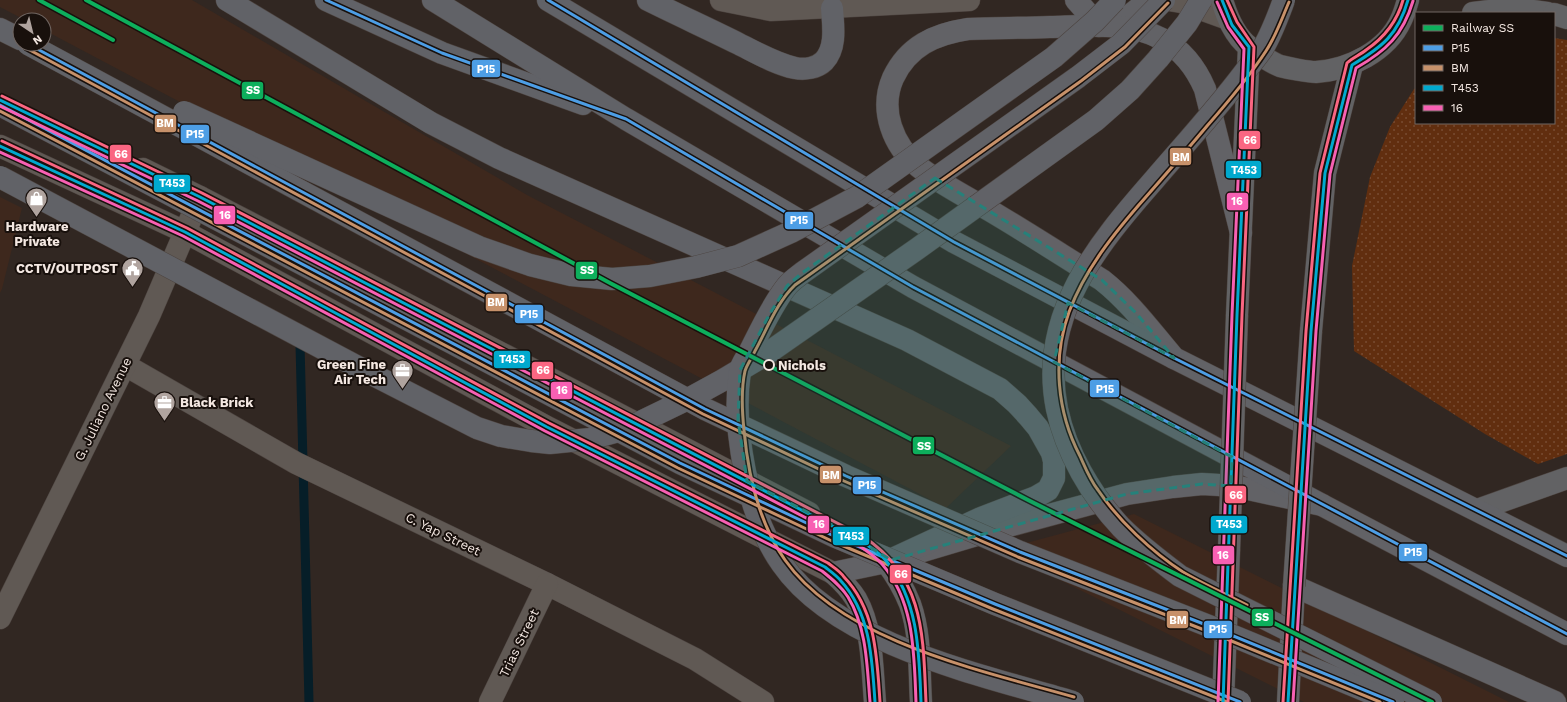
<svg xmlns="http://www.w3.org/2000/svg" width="1567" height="702" viewBox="0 0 1567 702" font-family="'Work Sans',sans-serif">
<defs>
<pattern id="grass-dots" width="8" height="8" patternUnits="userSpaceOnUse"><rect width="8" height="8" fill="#612e0f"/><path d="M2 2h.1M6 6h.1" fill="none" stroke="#784c32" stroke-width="1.8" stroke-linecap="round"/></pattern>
</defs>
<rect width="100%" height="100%" fill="#312722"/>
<g fill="#3e281d">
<path d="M0,0h192l335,195 484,251 -65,62 -902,-478v-10h-19l-25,-13z"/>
<path d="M0,197l22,11 -20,81 -2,4z"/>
<path d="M1134,514l375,188h-205l-304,-152z"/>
</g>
<path fill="url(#grass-dots)" d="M1554,38l13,2v414l-29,10 -53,-30 -131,-83 -2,-85 18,-89 20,-50 24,-38 2,-1v35h138z"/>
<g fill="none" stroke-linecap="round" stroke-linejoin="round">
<path stroke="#061e28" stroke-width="9" d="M300,344l9,358"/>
<defs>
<g id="minor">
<path d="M125,365l171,98 251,121 148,75 68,43"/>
<path d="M0,618l149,-302 51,-119"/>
<path d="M490,702l57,-118"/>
</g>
<g id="secondary">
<path d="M721,0l50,10 198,-10"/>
<path d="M1169,0l12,2 47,17"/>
<path d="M0,146l185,86 362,195 286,146"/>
<path d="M143,169l57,28 609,316"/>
</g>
<g id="primary">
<path d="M1222,0c5,17 12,35 27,47 6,5 23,16 31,19 8,2 28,6 36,6 33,-2 71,-21 85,-52 3,-6 5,-13 7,-20"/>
<path d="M1473,13l40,-5 34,5"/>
<path d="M1554,14l13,4"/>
<path d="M1237,315l12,-268"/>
<path d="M1311,331l14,-158 27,-108"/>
<path d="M1477,510l90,-32"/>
<path d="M886,562c10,13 18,27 24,42 11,31 9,66 11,98"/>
<path d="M833,573c9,8 17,16 23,26 17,30 16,69 19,103"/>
<path d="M1223,702l6,-151"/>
<path d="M1288,702l6,-116"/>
</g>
<g id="trunk">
<path d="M1076,0l23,26"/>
<path d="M1115,27l34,-27"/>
<path d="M1241,233l-36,-144c-9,-21 -23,-39 -43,-50 -33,-18 -76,-13 -112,-12 -27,1 -55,1 -82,2 -33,5 -60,17 -75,49 -14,32 0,68 26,89 24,19 54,33 80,49 35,21 69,43 103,64 28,22 49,51 72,78l393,198"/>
<path d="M833,573l53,-11 104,-31 137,-37 46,-7 29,-3 17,1 20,2 83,18 245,129"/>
<path d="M1294,586l261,116"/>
</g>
<g id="motorway">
<path d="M227,0l204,123 68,35 408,182 93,49 17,15 11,12 10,12 14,25 2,8v17l-6,12 -12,7 -55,21 -95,44"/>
<path d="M326,0l116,53 141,51"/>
<path d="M433,0l193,119 287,168 409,218"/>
<path d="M548,0l406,242 220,116"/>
<path d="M648,0c30,15 61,29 91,44 18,9 37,20 56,24 10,2 22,0 29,-7 13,-14 9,-36 8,-53"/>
<path d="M0,29l20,10"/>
</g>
</defs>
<use href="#minor" stroke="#4c433f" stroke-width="23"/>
<use href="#secondary" stroke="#4c433f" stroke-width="23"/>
<use href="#primary" stroke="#4c433f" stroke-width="23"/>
<use href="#trunk" stroke="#4c433f" stroke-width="23"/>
<use href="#motorway" stroke="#4c433f" stroke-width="23"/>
<use href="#minor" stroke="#605954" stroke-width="22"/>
<use href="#secondary" stroke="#605954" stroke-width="22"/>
<use href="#primary" stroke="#626264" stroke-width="22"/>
<use href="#trunk" stroke="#626266" stroke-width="22"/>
<use href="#motorway" stroke="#616267" stroke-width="22"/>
<defs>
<g id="primary-bridge">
<path d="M1229,551l8,-236"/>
<path d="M1294,586l17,-255"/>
</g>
<g id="motorway-bridge">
<path d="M1284,0c-6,16 -12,33 -21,48 -6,9 -13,17 -19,25 -28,37 -60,72 -90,107 -57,65 -116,136 -97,229 9,43 34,86 64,118 18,18 39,34 59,49l251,126"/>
<path d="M28,44l677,365 141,67 174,76 194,76 179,74"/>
<path d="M0,105l680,358 156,74 159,67 245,98"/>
<path d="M184,112l295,135 51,18 41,10 41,4 38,-3 46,-9 42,-11 53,-24 66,-35 197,-140 41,-36 20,-21"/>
<path d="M0,177l354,188 123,63 24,8 30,5 19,2 40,-4 36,-10 66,-32 31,-17 42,-25 152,-106 179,-129 34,-30 28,-31 29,-36 14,-23"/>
<path d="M1073,702c-90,-27 -235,-57 -291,-138 -27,-38 -38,-86 -43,-131 -2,-20 -2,-42 1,-62 1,-7 7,-14 10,-20 10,-20 23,-48 37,-65 4,-5 10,-9 15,-13l276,-196 43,-33 43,-44"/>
</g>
</defs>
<use href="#primary-bridge" stroke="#4c433f" stroke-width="23" stroke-linecap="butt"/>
<use href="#motorway-bridge" stroke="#4c433f" stroke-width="23" stroke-linecap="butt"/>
<use href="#primary-bridge" stroke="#626264" stroke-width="22"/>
<use href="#motorway-bridge" stroke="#616267" stroke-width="22"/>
<defs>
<g id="bus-1">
<path d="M326,0l116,53 184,66 287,168 654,347"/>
<path d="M548,0l406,242 220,116 393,198"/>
<path d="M28,44l677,365 141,67 174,76 194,76 179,74"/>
<path d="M0,105l680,358 156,74 159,67 245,98"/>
</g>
<g id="bus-2">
<path d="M26,48l677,366 141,67 174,76 194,76 168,69"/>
<path d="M0,111l678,357 156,74 159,67 234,93"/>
<path d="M1247,605c-21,-11 -44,-21 -64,-33 -31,-20 -65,-52 -85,-82 -8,-10 -13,-23 -18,-34 -23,-44 -28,-97 -11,-144 16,-43 46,-80 76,-114 21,-24 42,-48 62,-72 21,-24 42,-49 59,-75 10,-15 16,-33 23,-49"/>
<path d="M1074,697c-91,-26 -231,-55 -289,-137 -26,-37 -37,-85 -41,-130 -2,-19 -3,-41 1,-59 2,-7 7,-13 10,-20 12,-22 22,-49 40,-66l286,-204 44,-34 43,-44"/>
</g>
<g id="bus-3">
<path d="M1222,0l10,25 17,22 -12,268 -14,387"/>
<path d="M0,100l200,97 661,344c9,6 19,12 26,21 32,40 32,91 34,140"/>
<path d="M0,146l185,86 362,195 278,140c5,4 12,9 16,14 30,33 31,79 34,121"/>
<path d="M1288,702l23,-371 14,-158 27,-108c30,-18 46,-30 56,-65"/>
</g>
<g id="bus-4">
<path d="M1217,2l11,25 16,22 -12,266 -14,387"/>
<path d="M0,106l198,95 660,344c9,6 18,12 24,19 33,38 32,91 34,138"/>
<path d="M0,152l183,84 362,195 277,140c10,8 20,16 26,26 19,31 19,70 22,105"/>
<path d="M1293,702l23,-371 14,-157 26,-106c30,-17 47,-33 57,-67"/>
</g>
<g id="bus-5">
<path d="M1227,0l10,22 17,25 -12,268 -14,387"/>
<path d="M2,96l200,97 662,344c61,41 59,99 62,165"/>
<path d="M2,141l185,87 362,195 279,140c5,4 12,8 16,14 32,33 33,81 36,125"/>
<path d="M1283,702l23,-371 14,-158 27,-110c5,-5 13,-8 19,-13 19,-13 31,-28 37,-50"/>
</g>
</defs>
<use href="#bus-1" stroke="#18100c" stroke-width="6"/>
<use href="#bus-2" stroke="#18100c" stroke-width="6"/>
<use href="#bus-3" stroke="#18100c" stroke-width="6"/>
<use href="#bus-4" stroke="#18100c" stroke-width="6"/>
<use href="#bus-5" stroke="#18100c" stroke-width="6"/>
<use href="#bus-1" stroke="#4d9ee5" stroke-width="3"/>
<use href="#bus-2" stroke="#c7916a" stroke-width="3"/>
<use href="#bus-3" stroke="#00a9ce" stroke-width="3"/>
<use href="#bus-4" stroke="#f860b3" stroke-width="3"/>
<use href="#bus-5" stroke="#fa6682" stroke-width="3"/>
<defs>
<g id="rail-1">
<path d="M39,0l74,40"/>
<path d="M86,0l524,283 418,217 404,202"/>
</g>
</defs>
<use href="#rail-1" stroke="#18100c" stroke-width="7"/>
<use href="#rail-1" stroke="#0daf5c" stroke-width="4"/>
</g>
<path fill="#26817a" fill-opacity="0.2" stroke="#26817a" stroke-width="3" stroke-dasharray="8 5" stroke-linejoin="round" d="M935,178l167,102 34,33 38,45 -106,-55 -14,59 178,95 -1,29 -29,-2 -75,10 -236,66 -47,-29 -97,-50 -9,-61 2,-50 29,-55 18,-29 15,-13z"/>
<defs>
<symbol id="shop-pin" viewBox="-11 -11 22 30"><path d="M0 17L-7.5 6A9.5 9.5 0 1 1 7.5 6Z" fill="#b0a49f" stroke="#18100c"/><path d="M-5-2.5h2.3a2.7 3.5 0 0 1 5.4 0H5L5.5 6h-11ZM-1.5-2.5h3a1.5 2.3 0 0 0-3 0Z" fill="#fff"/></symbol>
<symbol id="civic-pin" viewBox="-11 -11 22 30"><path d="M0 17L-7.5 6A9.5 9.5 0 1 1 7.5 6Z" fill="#b0a49f" stroke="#18100c"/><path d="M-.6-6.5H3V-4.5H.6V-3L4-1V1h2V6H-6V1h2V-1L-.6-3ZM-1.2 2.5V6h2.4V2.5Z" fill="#fff"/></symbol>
<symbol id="office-pin" viewBox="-11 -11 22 30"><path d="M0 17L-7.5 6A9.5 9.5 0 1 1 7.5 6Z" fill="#b0a49f" stroke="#18100c"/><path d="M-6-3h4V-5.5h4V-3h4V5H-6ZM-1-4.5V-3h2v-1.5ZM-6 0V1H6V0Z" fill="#fff"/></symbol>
</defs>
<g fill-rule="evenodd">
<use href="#shop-pin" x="24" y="186" width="25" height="34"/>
<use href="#civic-pin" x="120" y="256" width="25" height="34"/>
<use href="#office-pin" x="390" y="358" width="25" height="34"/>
<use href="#office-pin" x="152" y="390" width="25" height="34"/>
</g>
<circle fill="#18100c" stroke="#f4e8e2" stroke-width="2" cx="769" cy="365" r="5"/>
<g text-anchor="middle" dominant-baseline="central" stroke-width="4" stroke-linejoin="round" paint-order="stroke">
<g font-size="13" font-weight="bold" fill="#f4e8e2" stroke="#18100c" text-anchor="end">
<text x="37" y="226" text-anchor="middle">Hardware<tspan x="37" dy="15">Private</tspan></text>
<text x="118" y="268">CCTV/OUTPOST</text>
<text x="386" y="364">Green Fine<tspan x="386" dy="15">Air Tech</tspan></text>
<text x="180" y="402" text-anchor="start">Black Brick</text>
</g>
<g font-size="13" font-weight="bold" fill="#f4e8e2" stroke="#18100c" text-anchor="start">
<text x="778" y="365">Nichols</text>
</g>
<g font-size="13" fill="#f4e8e2" stroke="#18100c">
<text transform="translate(103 409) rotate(-64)">G. Juliano Avenue</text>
<text transform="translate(443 534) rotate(26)">C. Yap Street</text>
<text transform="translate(519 643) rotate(-64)">Trias Street</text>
</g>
</g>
<g stroke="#18100c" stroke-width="1.5">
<rect x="471" y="59" width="30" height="19" rx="4" fill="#4d9ee5"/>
<rect x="241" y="81" width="23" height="19" rx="4" fill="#0daf5c"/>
<rect x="154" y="114" width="23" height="19" rx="4" fill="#c7916a"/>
<rect x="180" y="124" width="30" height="20" rx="4" fill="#4d9ee5"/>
<rect x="1238" y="130" width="23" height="20" rx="4" fill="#fa6682"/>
<rect x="109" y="144" width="23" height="19" rx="4" fill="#fa6682"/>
<rect x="1169" y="147" width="23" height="19" rx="4" fill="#c7916a"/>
<rect x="1225" y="160" width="37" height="19" rx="4" fill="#00a9ce"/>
<rect x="153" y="174" width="38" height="19" rx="4" fill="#00a9ce"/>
<rect x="1226" y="192" width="23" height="19" rx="4" fill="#f860b3"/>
<rect x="213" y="205" width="23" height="20" rx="4" fill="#f860b3"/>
<rect x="784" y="211" width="30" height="19" rx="4" fill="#4d9ee5"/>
<rect x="575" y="261" width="23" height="19" rx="4" fill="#0daf5c"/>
<rect x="485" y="293" width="23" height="19" rx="4" fill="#c7916a"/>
<rect x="514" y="304" width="30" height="20" rx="4" fill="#4d9ee5"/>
<rect x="493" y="350" width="38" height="19" rx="4" fill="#00a9ce"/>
<rect x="531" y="361" width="23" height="19" rx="4" fill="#fa6682"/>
<rect x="1089" y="379" width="31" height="19" rx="4" fill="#4d9ee5"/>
<rect x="550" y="381" width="23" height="19" rx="4" fill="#f860b3"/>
<rect x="912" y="436" width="23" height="19" rx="4" fill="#0daf5c"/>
<rect x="819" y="465" width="23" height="19" rx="4" fill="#c7916a"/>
<rect x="852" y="476" width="30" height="19" rx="4" fill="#4d9ee5"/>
<rect x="1224" y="485" width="23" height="19" rx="4" fill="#fa6682"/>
<rect x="1210" y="515" width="38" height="19" rx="4" fill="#00a9ce"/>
<rect x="807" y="515" width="23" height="19" rx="4" fill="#f860b3"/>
<rect x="832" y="526" width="38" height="20" rx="4" fill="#00a9ce"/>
<rect x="1398" y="543" width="30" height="19" rx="4" fill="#4d9ee5"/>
<rect x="1212" y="545" width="23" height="20" rx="4" fill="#f860b3"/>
<rect x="889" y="564" width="23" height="20" rx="4" fill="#fa6682"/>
<rect x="1251" y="608" width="23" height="19" rx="4" fill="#0daf5c"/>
<rect x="1166" y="610" width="23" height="19" rx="4" fill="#c7916a"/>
<rect x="1203" y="620" width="30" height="19" rx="4" fill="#4d9ee5"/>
</g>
<g font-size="11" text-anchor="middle" font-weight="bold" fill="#fff">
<text x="486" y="73">P15</text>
<text x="253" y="94">SS</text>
<text x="165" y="127">BM</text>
<text x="195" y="138">P15</text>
<text x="1250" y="144">66</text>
<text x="121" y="158">66</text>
<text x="1181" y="161">BM</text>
<text x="1244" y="174">T453</text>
<text x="172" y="187">T453</text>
<text x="1237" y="205">16</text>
<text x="225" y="219">16</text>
<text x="799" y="224">P15</text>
<text x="587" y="274">SS</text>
<text x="496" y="306">BM</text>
<text x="529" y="318">P15</text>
<text x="512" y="363">T453</text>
<text x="543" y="374">66</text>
<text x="1105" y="393">P15</text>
<text x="562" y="394">16</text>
<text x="924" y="450">SS</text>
<text x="831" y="479">BM</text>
<text x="867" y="489">P15</text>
<text x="1236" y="499">66</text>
<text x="1229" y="528">T453</text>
<text x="819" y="528">16</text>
<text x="851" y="540">T453</text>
<text x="1413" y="556">P15</text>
<text x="1223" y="559">16</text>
<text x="901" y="578">66</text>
<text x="1262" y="621">SS</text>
<text x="1178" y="624">BM</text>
<text x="1218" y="633">P15</text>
</g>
<rect x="1415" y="12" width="140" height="112" fill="#18100c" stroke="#706662"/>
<rect x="1423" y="25" width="20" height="6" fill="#0daf5c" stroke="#706662"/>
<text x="1451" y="32" font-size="12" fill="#f4e8e2">Railway SS</text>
<rect x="1423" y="45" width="20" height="6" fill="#4d9ee5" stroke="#706662"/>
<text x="1451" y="52" font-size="12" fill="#f4e8e2">P15</text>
<rect x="1423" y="65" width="20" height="6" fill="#c7916a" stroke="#706662"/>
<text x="1451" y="72" font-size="12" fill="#f4e8e2">BM</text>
<rect x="1423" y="85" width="20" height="6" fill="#00a9ce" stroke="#706662"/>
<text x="1451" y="92" font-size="12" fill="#f4e8e2">T453</text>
<rect x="1423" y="105" width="20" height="6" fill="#f860b3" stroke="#706662"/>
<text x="1451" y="112" font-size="12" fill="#f4e8e2">16</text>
<g transform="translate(32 32) rotate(145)"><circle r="19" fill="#18100c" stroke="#706662"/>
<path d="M0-3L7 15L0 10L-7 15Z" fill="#b0a49f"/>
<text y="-6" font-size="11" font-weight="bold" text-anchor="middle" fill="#f4e8e2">N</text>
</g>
</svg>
